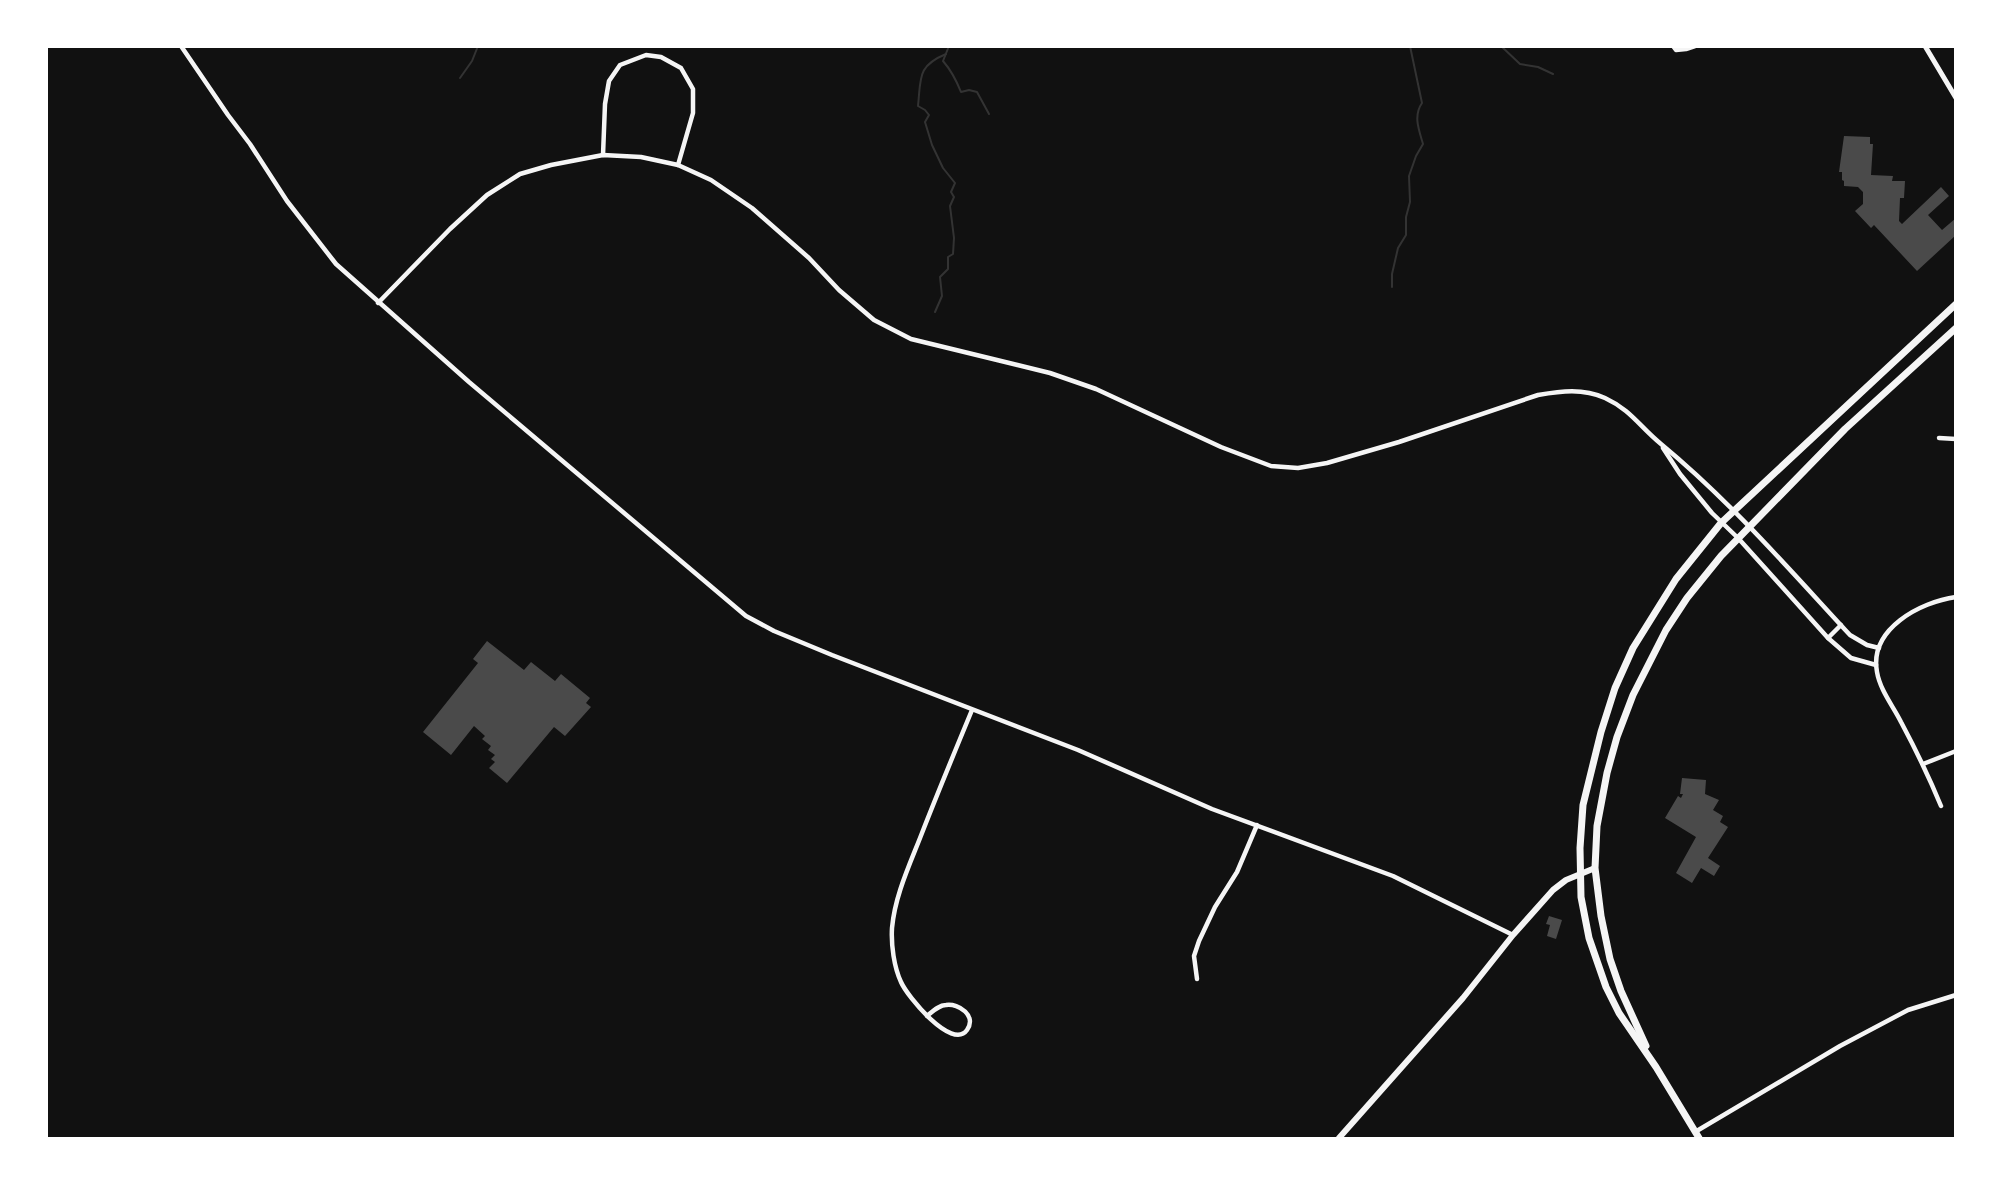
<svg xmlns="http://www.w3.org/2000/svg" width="2002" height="1185" viewBox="0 0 2002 1185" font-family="'Alegreya Sans',sans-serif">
<rect width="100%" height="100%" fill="#111"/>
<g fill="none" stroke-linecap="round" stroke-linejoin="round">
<g stroke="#333" stroke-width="2">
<path d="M949,46l-6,15c7,8 14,21 18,31l8,-2 8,2 12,22"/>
<path d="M1501,46l19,18 18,3 15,7"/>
<path d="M460,78l12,-17 6,-15"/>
<path d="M1392,287v-13l6,-26 8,-13v-18l4,-15 -1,-26 7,-20 7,-12c-4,-14 -10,-28 -1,-41l-12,-57"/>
<path d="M935,312l7,-16 -2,-19 8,-8v-12l5,-3 1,-16 -4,-32 4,-9 -3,-5 4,-9 -12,-15 -11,-23 -7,-23 4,-7 -4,-5 -7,-4c3,-28 -1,-40 28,-52"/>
</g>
</g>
<g fill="#4a4a4a">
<path d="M1844,136l26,1v7h3l-2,31 22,1 -1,5h13l-1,17h-4l-1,23 3,3 39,-37 8,9 -21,19 14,15 14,-12v17l-39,36 -43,-46 -3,3 -16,-17 8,-7v-12l-5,-5 -14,-1v-5l-2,-1v-8h-3z"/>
<path d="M487,641l37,29 7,-8 24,19 6,-7 29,24 -4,5 5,4 -26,29 -11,-9 -47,56 -18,-15 6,-6 -4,-3 4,-4 -7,-5 3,-4 -9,-7 3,-3 -11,-10 -23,29 -28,-23 55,-69 -5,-4z"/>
<path d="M1682,778l24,2 -1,14 14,6 -6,10 10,6 -3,6 8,5 -20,31 12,8 -6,10 -13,-8 -9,15 -16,-10 20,-36 -31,-19 13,-22 3,2 2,-4h-3z"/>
<path d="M1549,916l13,4 -6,19 -9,-3 3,-11 -4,-1z"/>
</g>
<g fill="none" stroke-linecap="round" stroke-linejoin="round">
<g stroke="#f5f5f5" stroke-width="4.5">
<path d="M181,46l47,69 22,29 37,57 49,63 133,118 277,234 28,15 58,24 246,95 134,59 181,67 120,59"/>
<path d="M1673,46l3,4 10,-1 9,-3"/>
<path d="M603,155l2,-51 4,-23 11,-16 26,-10 15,2 20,11 12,21v24l-15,52"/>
<path d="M378,303l72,-74 37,-34 33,-21 31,-9 52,-10 38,2 37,8 33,15 41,28 57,50 30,32 35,30 37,19 139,34 46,16 125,58 50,19 27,2 29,-5 72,-21 139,-47c23,-4 45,-7 67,3 26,12 35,29 56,46 69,57 128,125 189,191l17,10 12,3"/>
<path d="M1939,438l17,1"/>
<path d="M1663,448l17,26 32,39 26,25 90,100 23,20 25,7"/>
<path d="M1828,638l13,-13"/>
<path d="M1923,764l33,-13"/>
<path d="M1941,806c-12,-29 -25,-56 -40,-84 -8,-16 -21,-32 -24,-50 -8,-43 43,-70 79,-75"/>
<path d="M1197,979l-3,-23 5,-15 16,-34 22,-35 20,-47"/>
<path d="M927,1016c6,-5 12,-11 19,-11 13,-2 31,11 21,25 -15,21 -60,-34 -66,-48 -7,-15 -10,-37 -9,-54 3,-33 18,-64 30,-95 16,-41 33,-82 50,-123"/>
<path d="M1695,1132l145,-86 68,-36 48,-15"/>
</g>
<path stroke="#f5f5f5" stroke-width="5" d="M1925,46l31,52"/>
<path stroke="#f5f5f5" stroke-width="6" d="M1339,1138l124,-140 50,-63 40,-45 13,-10 29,-12"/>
<g stroke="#f5f5f5" stroke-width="7">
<path d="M1646,1046l-25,-55 -11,-32 -9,-43 -6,-48 2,-42 10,-53 10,-36 16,-42 33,-65 21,-32 34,-42 124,-127 111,-101"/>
<path d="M1699,1138l-43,-71 -37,-54 -13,-26 -17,-49 -8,-41 -1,-49 3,-43 18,-73 14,-44 18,-40 43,-69 45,-56 235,-219"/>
</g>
</g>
<rect width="2002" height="1185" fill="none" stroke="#ffffff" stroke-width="96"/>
</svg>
